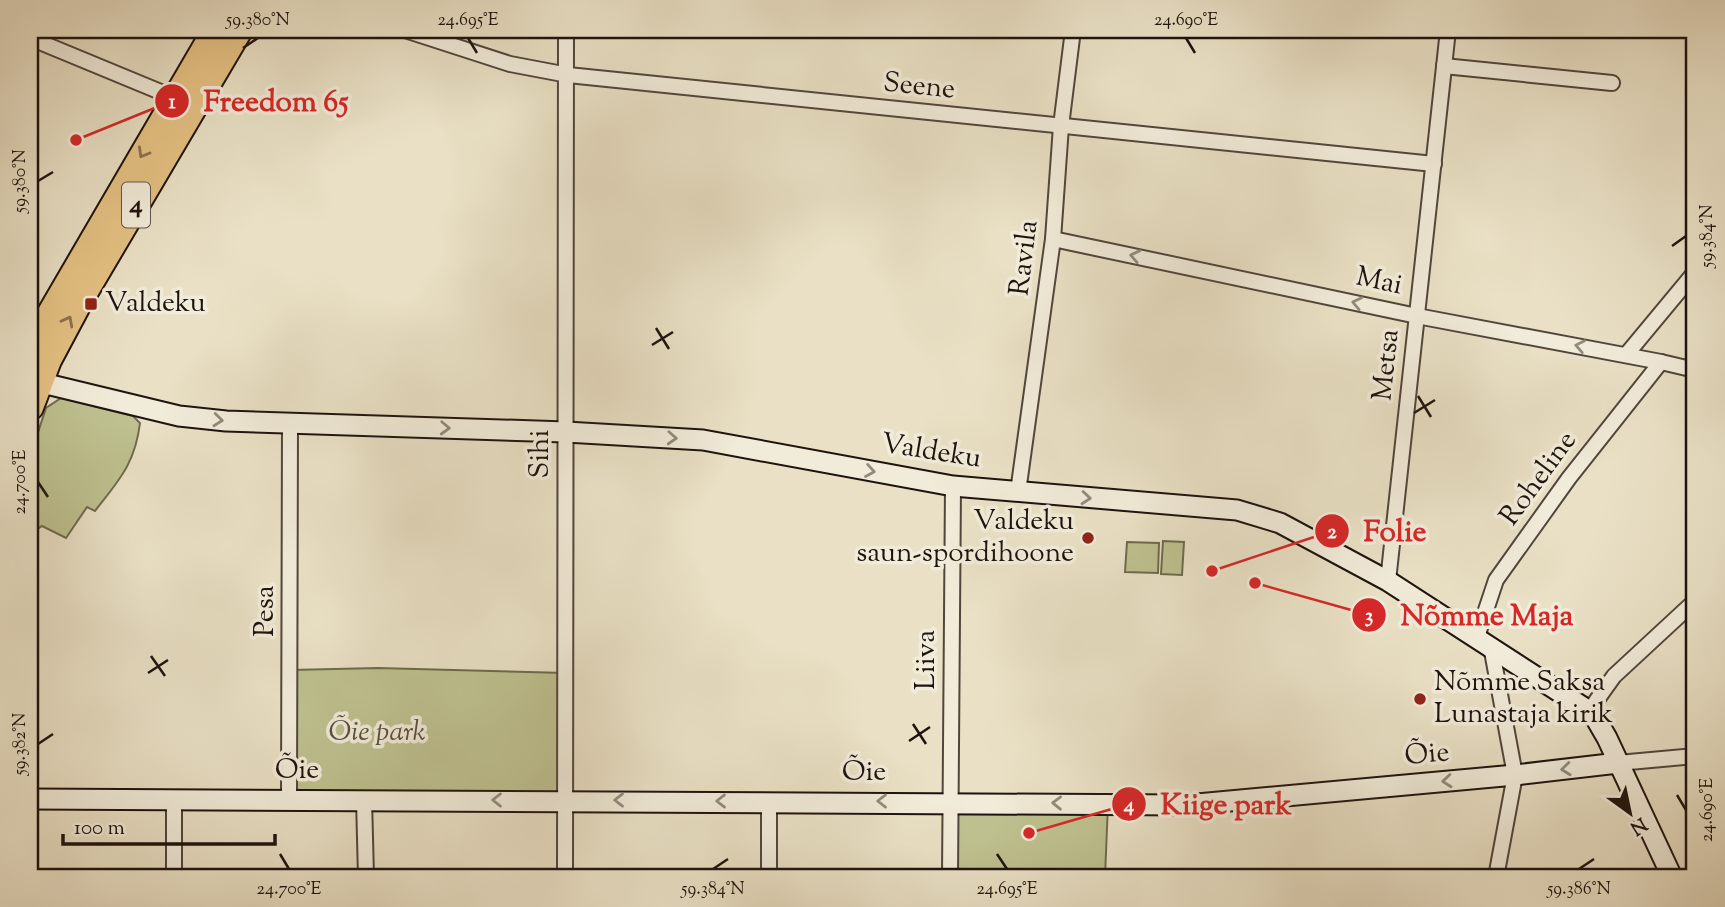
<svg xmlns="http://www.w3.org/2000/svg" width="1725" height="907" viewBox="0 0 1725 907" font-family="'Sorts Mill Goudy',serif">
<rect width="100%" height="100%" fill="#e9e0c5"/>
<filter id="stains"><feTurbulence type="fractalNoise" baseFrequency=".00286" numOctaves="4"/><feColorMatrix values="0 0 0 0 .2 0 0 0 0 .09 0 0 0 0 .02 0 0 0 .5 -.17"/></filter>
<radialGradient id="worn" r=".72"><stop offset=".6" stop-color="#630" stop-opacity="0"/><stop offset="1" stop-color="#630" stop-opacity=".3"/></radialGradient>
<g fill="#bec08f" stroke="#6e6a4e" stroke-width="2">
<path d="M61,398l72,18 7,7c-5,41 -21,57 -45,88l-8,-4 -21,31 -24,-12 -12,8v-77l16,-49z"/>
<path d="M1163,541l21,1 -2,33 -21,-1z"/>
<path d="M1127,542l32,1 -1,30 -33,-1z"/>
<path d="M378,668l188,5 -1,128 -276,-2 2,-129z"/>
<path d="M951,802l157,2 -3,73h-155z"/>
</g>
<g fill="none" stroke-linecap="round" stroke-linejoin="round">
<defs>
<g id="street">
<path d="M405,30l105,34 58,11 866,89"/>
<path d="M30,38l150,62"/>
<path d="M1444,66l168,17"/>
<path d="M1053,239l364,77 244,46 34,8"/>
<path d="M1626,355l69,-83"/>
<path d="M1018,492l35,-253 8,-113 12,-96"/>
<path d="M1388,581l60,-551"/>
<path d="M1477,637l19,-57 73,-102 92,-116"/>
<path d="M1491,646l24,129 -19,102"/>
<path d="M1589,711l25,-35 81,-75"/>
<path d="M1618,763l77,-7"/>
<path d="M174,799v78"/>
<path d="M289,799l1,-376"/>
<path d="M364,799l2,78"/>
<path d="M769,801v76"/>
<path d="M565,877l1,-847"/>
<path d="M950,877l3,-391"/>
</g>
<g id="secondary">
<path d="M30,380l149,36 47,5 340,11 137,8 250,46 284,24 43,13 108,58 201,130 7,8 11,19 65,139"/>
<path d="M30,799l1156,6 329,-30 103,-12"/>
</g>
<g id="highway">
<path d="M30,349l186,-319"/>
<path d="M30,407l18,-47 33,-62 158,-268"/>
</g>
</defs>
<use href="#street" stroke="#51463c" stroke-width="18"/>
<use href="#secondary" stroke="#1e130e" stroke-width="23"/>
<use href="#highway" stroke="#1e130e" stroke-width="30"/>
<use href="#street" stroke="#f1ebd9" stroke-width="14"/>
<use href="#secondary" stroke="#f1ebd9" stroke-width="19"/>
<use href="#highway" stroke="#e4c082" stroke-width="26"/>
</g>
<defs><path id="oneway-chevron" d="M-2-3.5L2.5 0L-2 3.5" fill="none" stroke-width="1.6" stroke-linecap="round" stroke-linejoin="round" transform="scale(1.75)"/></defs>
<g stroke="#8b724e">
<use href="#oneway-chevron" transform="translate(143 153) rotate(120)"/>
<use href="#oneway-chevron" transform="translate(68 321) rotate(-62)"/>
</g>
<g stroke="#928a7e">
<use href="#oneway-chevron" transform="translate(1135 256) rotate(-168)"/>
<use href="#oneway-chevron" transform="translate(1357 303) rotate(-168)"/>
<use href="#oneway-chevron" transform="translate(1580 346) rotate(-169)"/>
<use href="#oneway-chevron" transform="translate(218 420) rotate(6)"/>
<use href="#oneway-chevron" transform="translate(445 428) rotate(2)"/>
<use href="#oneway-chevron" transform="translate(672 438) rotate(3)"/>
<use href="#oneway-chevron" transform="translate(870 471) rotate(10)"/>
<use href="#oneway-chevron" transform="translate(1086 498) rotate(5)"/>
<use href="#oneway-chevron" transform="translate(1566 769) rotate(174)"/>
<use href="#oneway-chevron" transform="translate(1447 781) rotate(175)"/>
<use href="#oneway-chevron" transform="translate(497 800) rotate(-180)"/>
<use href="#oneway-chevron" transform="translate(619 800) rotate(-180)"/>
<use href="#oneway-chevron" transform="translate(721 801) rotate(-180)"/>
<use href="#oneway-chevron" transform="translate(882 801) rotate(-180)"/>
<use href="#oneway-chevron" transform="translate(1057 803) rotate(-179)"/>
</g>
<path fill="none" stroke="#1e130e" stroke-width="2.5" d="M468,38l9,15M1186,38l9,15M243,48l15,-10M38,181l15,-9M1672,246l14,-10M656,328l13,21M652,345l21,-13M1418,396l13,21M1414,413l21,-13M38,482l10,15M151,656l14,20M148,673l20,-13M913,724l13,20M909,741l21,-14M38,744l15,-10M1677,795l9,15M280,854l9,15M997,854l10,15M713,869l15,-10M1579,869l15,-10"/>
<g fill="#8f2418" stroke="#f1ebd9" stroke-width="2.5">
<rect x="84" y="297" width="14" height="14" rx="3.5"/>
<circle cx="1088" cy="538" r="7"/>
<circle cx="1420" cy="699" r="7"/>
</g>
<g text-anchor="middle" dominant-baseline="central" stroke-width="7" stroke-linejoin="round" paint-order="stroke">
<rect fill="#f1ebd9" stroke="#5d544b" stroke-width="2" x="122" y="182.5" width="28" height="45" rx="5"/>
<g font-size="26" font-weight="bold" fill="#1e130e">
<text x="136" y="205">4</text>
</g>
<g font-size="28" fill="#1e130e" stroke="#f1ebd9">
<text transform="translate(919 87) rotate(6)">Seene</text>
<text transform="translate(1025 258) rotate(-83)">Ravila</text>
<text transform="translate(1379 282) rotate(12)">Mai</text>
<text transform="translate(1387 365) rotate(-84)">Metsa</text>
<text transform="translate(931 452) rotate(9)">Valdeku</text>
<text transform="translate(541 454) rotate(-90)">Sihi</text>
<text transform="translate(1539 479) rotate(-54)">Roheline</text>
<text transform="translate(266 611) rotate(-90)">Pesa</text>
<text transform="translate(927 660) rotate(-90)">Liiva</text>
<text transform="translate(1427 755) rotate(-5)">Õie</text>
<text x="297" y="771">Õie</text>
<text x="864" y="773">Õie</text>
</g>
<g font-size="28" fill="#1e130e" stroke="#f1ebd9" text-anchor="start">
<text x="105" y="304">Valdeku</text>
<text x="1074" y="522" text-anchor="end">Valdeku<tspan x="1074" dy="32">saun-spordihoone</tspan></text>
<text x="1434" y="683">Nõmme Saksa<tspan x="1434" dy="32">Lunastaja kirik</tspan></text>
</g>
<g font-size="28" font-style="italic" fill="#56503b" stroke="#f1ebd9">
<text x="377" y="733">Õie park</text>
</g>
</g>
<path fill="none" stroke="#d62828" stroke-width="2.5" d="M76 140L172 101M1212 571L1332 531M1255 583L1369 615M1029 833L1129 804"/>
<g fill="#d62828" stroke="#f1ebd9" stroke-width="2.5">
<circle cx="76" cy="140" r="7"/>
<circle cx="1212" cy="571" r="7"/>
<circle cx="1255" cy="583" r="7"/>
<circle cx="1029" cy="833" r="7"/>
<circle cx="172" cy="101" r="18"/>
<circle cx="1332" cy="531" r="18"/>
<circle cx="1369" cy="615" r="18"/>
<circle cx="1129" cy="804" r="18"/>
</g>
<g font-size="21" text-anchor="middle" font-weight="bold" fill="#fff">
<text x="172" y="108">1</text>
<text x="1332" y="538">2</text>
<text x="1369" y="622">3</text>
<text x="1129" y="811">4</text>
</g>
<g font-size="30" text-anchor="middle" font-weight="bold" fill="#d62828" stroke="#f1ebd9" stroke-width="7" stroke-linejoin="round" paint-order="stroke">
<text x="276" y="111">Freedom 65</text>
<text x="1395" y="541">Folie</text>
<text x="1487" y="625">Nõmme Maja</text>
<text x="1226" y="814">Kiige park</text>
</g>
<rect width="1725" height="907" fill="none" stroke="#e9e0c5" stroke-width="77"/>
<g transform="translate(1630 813) rotate(147)" stroke="#f1ebd9" stroke-width="5" paint-order="stroke">
<path d="M0-5L12 26L0 18L-12 26Z" fill="#1e130e"/>
<text y="-10" font-size="19" font-weight="bold" text-anchor="middle" fill="#1e130e">N</text>
</g>
<path d="M63 834v10h212v-10" fill="none" stroke="#1e130e" stroke-width="3.5"/>
<text x="74" y="834" font-size="21" fill="#1e130e" stroke="#f1ebd9" stroke-width="5" paint-order="stroke">100 m</text>
<rect x="38" y="38" width="1648" height="831" fill="none" stroke="#1e130e" stroke-width="2.5"/>
<g font-size="18" text-anchor="middle" fill="#1e130e">
<text x="258" y="25">59.380°N</text>
<text x="468" y="25">24.695°E</text>
<text x="1186" y="25">24.690°E</text>
<text transform="translate(19 181) rotate(-90)" y="6">59.380°N</text>
<text transform="translate(1706 236) rotate(-90)" y="6">59.384°N</text>
<text transform="translate(19 482) rotate(-90)" y="6">24.700°E</text>
<text transform="translate(19 744) rotate(-90)" y="6">59.382°N</text>
<text transform="translate(1706 810) rotate(-90)" y="6">24.690°E</text>
<text x="289" y="894">24.700°E</text>
<text x="713" y="894">59.384°N</text>
<text x="1007" y="894">24.695°E</text>
<text x="1579" y="894">59.386°N</text>
</g>
<rect width="100%" height="100%" filter="url(#stains)"/>
<rect width="100%" height="100%" fill="url(#worn)"/>
</svg>
